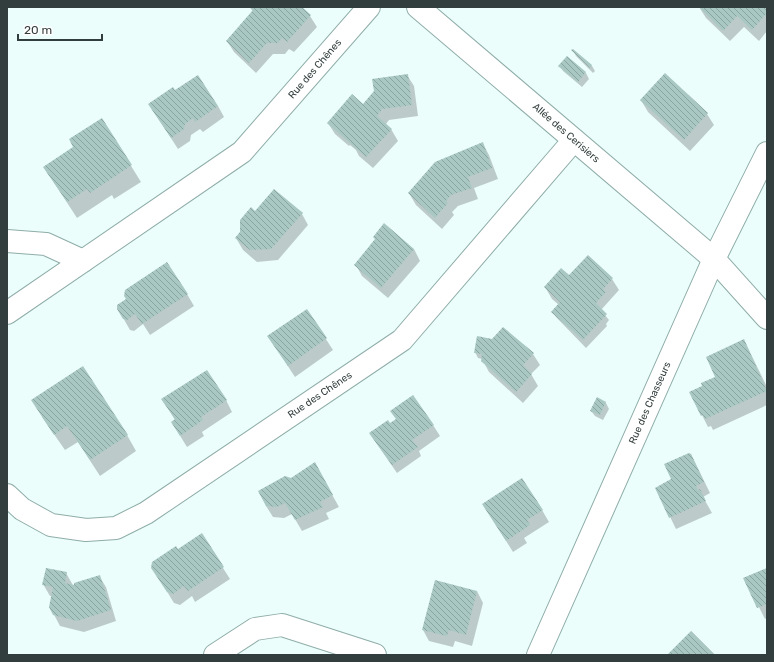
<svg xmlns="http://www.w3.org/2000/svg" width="774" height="662" viewBox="0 0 774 662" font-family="Rubik,sans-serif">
<defs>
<pattern id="building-back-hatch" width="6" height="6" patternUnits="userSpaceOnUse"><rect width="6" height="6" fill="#a9c8c4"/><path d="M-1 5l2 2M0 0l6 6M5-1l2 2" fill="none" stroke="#8aa4a0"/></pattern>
</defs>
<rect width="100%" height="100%" fill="#ebfefc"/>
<g fill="#0003">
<path d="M250,7h50l10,9 7,11 -23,25 -5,-3 -4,5h-12l-17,19 -22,-21 -7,-11 26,-29z"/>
<path d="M699,7h68v24l-8,10 -15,-14 -14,14 -24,-23z"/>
<path d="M573,50l19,16 3,5 -2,2 -17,-17z"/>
<path d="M567,57l19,16 3,6 -7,8 -19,-16 -3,-5z"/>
<path d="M407,75l7,11 4,30 -29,4 -3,4 5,5 7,12 -25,27 -14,-12 -3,-6 -6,-5 -1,1 -14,-12 -7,-11 39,-15z"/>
<path d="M665,75l42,39 7,11 -24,26 -42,-39 -7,-12z"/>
<path d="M175,92l43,14 6,11 -21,15 -3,-3 -9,6 -1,6 -12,8 -29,-45z"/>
<path d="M102,119l39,63 -27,17 -2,-4 -35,23 -33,-51 31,-20z"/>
<path d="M483,144l6,11 9,24 -24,9 4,11 -20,7 -6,6 2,3 -12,14 -26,-24 -7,-12z"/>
<path d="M255,211l47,3 6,11 -30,35 -21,2 -14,-12 -7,-12z"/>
<path d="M376,240l38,9 6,12 -32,37 -26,-22 -6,-11z"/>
<path d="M569,277l43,2 7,11 -18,20 8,10 -3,4 1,2 -21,22 -30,-31 -3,-5 6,-7 -7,-6 -7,-12z"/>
<path d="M187,294l7,12 -44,29 -7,-11 -9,7 -4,-1 -12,-21 9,-9z"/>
<path d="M307,310l26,40 -38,27 -27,-41z"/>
<path d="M744,340l23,47v18l-54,25 -2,-4 -3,1 -6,-12 1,-29 13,-8z"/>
<path d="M475,352l58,2 7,11 -9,9 7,12 -15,17 -34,-31 -7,-13 -4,-1z"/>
<path d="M597,399l9,4 3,6 -6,11 -8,-4 -4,-5z"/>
<path d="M163,400h63l6,12 -30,20 2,4 -17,11 -8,-13 -4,-14z"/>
<path d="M42,417l85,18 9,16 -36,25 -22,-34 -13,8z"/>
<path d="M390,424l43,1 7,11 -21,15 2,5 -24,17 -27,-39z"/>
<path d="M691,454l19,39 -7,4 9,16 -36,16 -20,-41 16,-8z"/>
<path d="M321,475l18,32 -13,6 3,6 -27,12 -10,-17 -8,4 -11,-1 -7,-11 25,-27z"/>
<path d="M483,504l59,6 7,12 -25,16 3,5 -14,9z"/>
<path d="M202,535l28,44 -35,23 -3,-6 -12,9 -6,-2 -22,-36z"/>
<path d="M767,568v50l-2,1 -21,-41z"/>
<path d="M66,573l8,14 25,-11 7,11 10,34 -32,11 -24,-6 -10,-19 2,-11h-2l-7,-12z"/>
<path d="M477,591l6,12 -11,43 -17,-5 -2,6 -24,-6 -6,-11z"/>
</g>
<g fill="url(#building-back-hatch)">
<path d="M249,7h53l9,8 -24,27 -5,-4 -4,5h-11l-18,20 -23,-22 27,-31z"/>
<path d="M699,7h68v6l-15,17 -15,-14 -14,15z"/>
<path d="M573,49l19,16 -2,3 -19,-18z"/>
<path d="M567,56l19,16 -8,10 -20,-16z"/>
<path d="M665,73l43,40 -24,27 -44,-40z"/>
<path d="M408,74l4,31 -30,4 -5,7 15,13 -26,28 -39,-34 25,-29 11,10 11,-13 -2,-12z"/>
<path d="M198,75l20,31 -23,16 -2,-4 -8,6 -1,5 -13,9 -23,-34 25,-17 2,3z"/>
<path d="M102,118l30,47 -42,28 -3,-4 -20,13 -24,-35 30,-20 -4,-8z"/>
<path d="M483,142l9,26 -24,9 4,11 -21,7 -5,6 2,2 -13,15 -27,-25 27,-31z"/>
<path d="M274,189l29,24 -32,36 -21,1 -15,-12 5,-6v-12l11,-13 4,4z"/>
<path d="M384,223l30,26 -33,39 -27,-23 21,-26 -2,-2z"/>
<path d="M588,255l25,23 -10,11 3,3 -10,11 11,11 -24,26 -32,-28 9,-10 -16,-15 17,-19 8,7z"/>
<path d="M167,262l21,32 -46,30 -7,-10 -8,6 -4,-1 -6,-10v-4l9,-6 -2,-3 1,-6z"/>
<path d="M307,309l20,29 -39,28 -21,-30z"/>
<path d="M503,327l31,26 -11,12 9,9 -16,18 -35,-31 1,-7 -8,-1 3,-17 15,3z"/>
<path d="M744,339l23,52 -62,28 -2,-4 -2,1 -12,-24 13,-6 -1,-3 14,-6 -9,-20z"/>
<path d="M83,366l45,69 -38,25 -23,-34 -13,9 -23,-35z"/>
<path d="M207,370l20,30 -26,17 2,3 -23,16 -9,-14 4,-3 -14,-20z"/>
<path d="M413,395l21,30 -22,15 6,7 -26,18 -23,-32 19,-13 2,3 6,-4 -6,-8z"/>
<path d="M597,397l9,5 -6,13 -10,-4z"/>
<path d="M689,453l2,1 13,28 -8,4 2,4 2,-1 6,12 -37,17 -14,-30 16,-9 -7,-15z"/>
<path d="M315,462l18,33 -13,7 3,5 -28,13 -10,-17 -8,4 -11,-1 -8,-15 27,-15 6,2z"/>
<path d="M522,478l21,32 -16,10 3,5 -24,16 -24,-37z"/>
<path d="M202,533l22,34 -36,24 -4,-5 -11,8 -6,-2 -16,-24 1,-6 24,-16 2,3z"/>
<path d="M46,568l21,4 -2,11 9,2v-2l26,-8 11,35 -34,11 -24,-6 -4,-8 4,-20 -11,-2z"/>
<path d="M767,568v36l-10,4 -14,-30z"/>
<path d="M435,580l42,11 -11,44 -17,-5 -2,6 -25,-6z"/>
<path d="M691,631l24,24h-48z"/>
</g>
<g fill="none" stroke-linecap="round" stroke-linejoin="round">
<defs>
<g id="minor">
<path d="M418,7l296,252 53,59"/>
<path d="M7,241l39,3 37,17"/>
<path d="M7,313l235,-161 127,-145"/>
<path d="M7,495l15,14 29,16 35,5 30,-2 30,-15 256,-173 172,-200"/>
<path d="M215,655l40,-26 27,-4 93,30"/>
<path d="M538,655l176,-396 53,-106"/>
</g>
</defs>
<use href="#minor" stroke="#8fada8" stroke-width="24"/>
<use href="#minor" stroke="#fff" stroke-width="22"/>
</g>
<g text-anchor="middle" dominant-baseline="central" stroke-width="3" stroke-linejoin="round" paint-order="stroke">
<g font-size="10" fill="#323e3d" stroke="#fff">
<text transform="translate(315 69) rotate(-49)">Rue des Chênes</text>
<text transform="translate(566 133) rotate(41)">Allée des Cerisiers</text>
<text transform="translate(320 395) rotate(-34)">Rue des Chênes</text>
<text transform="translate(650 403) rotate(-66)">Rue des Chasseurs</text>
</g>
</g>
<rect width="774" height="662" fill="none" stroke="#323e3d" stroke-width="16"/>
<path d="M18 34v6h84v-6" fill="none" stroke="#323e3d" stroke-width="2"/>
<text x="24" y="34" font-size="12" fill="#323e3d" stroke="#ffffff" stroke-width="3" paint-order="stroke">20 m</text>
</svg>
